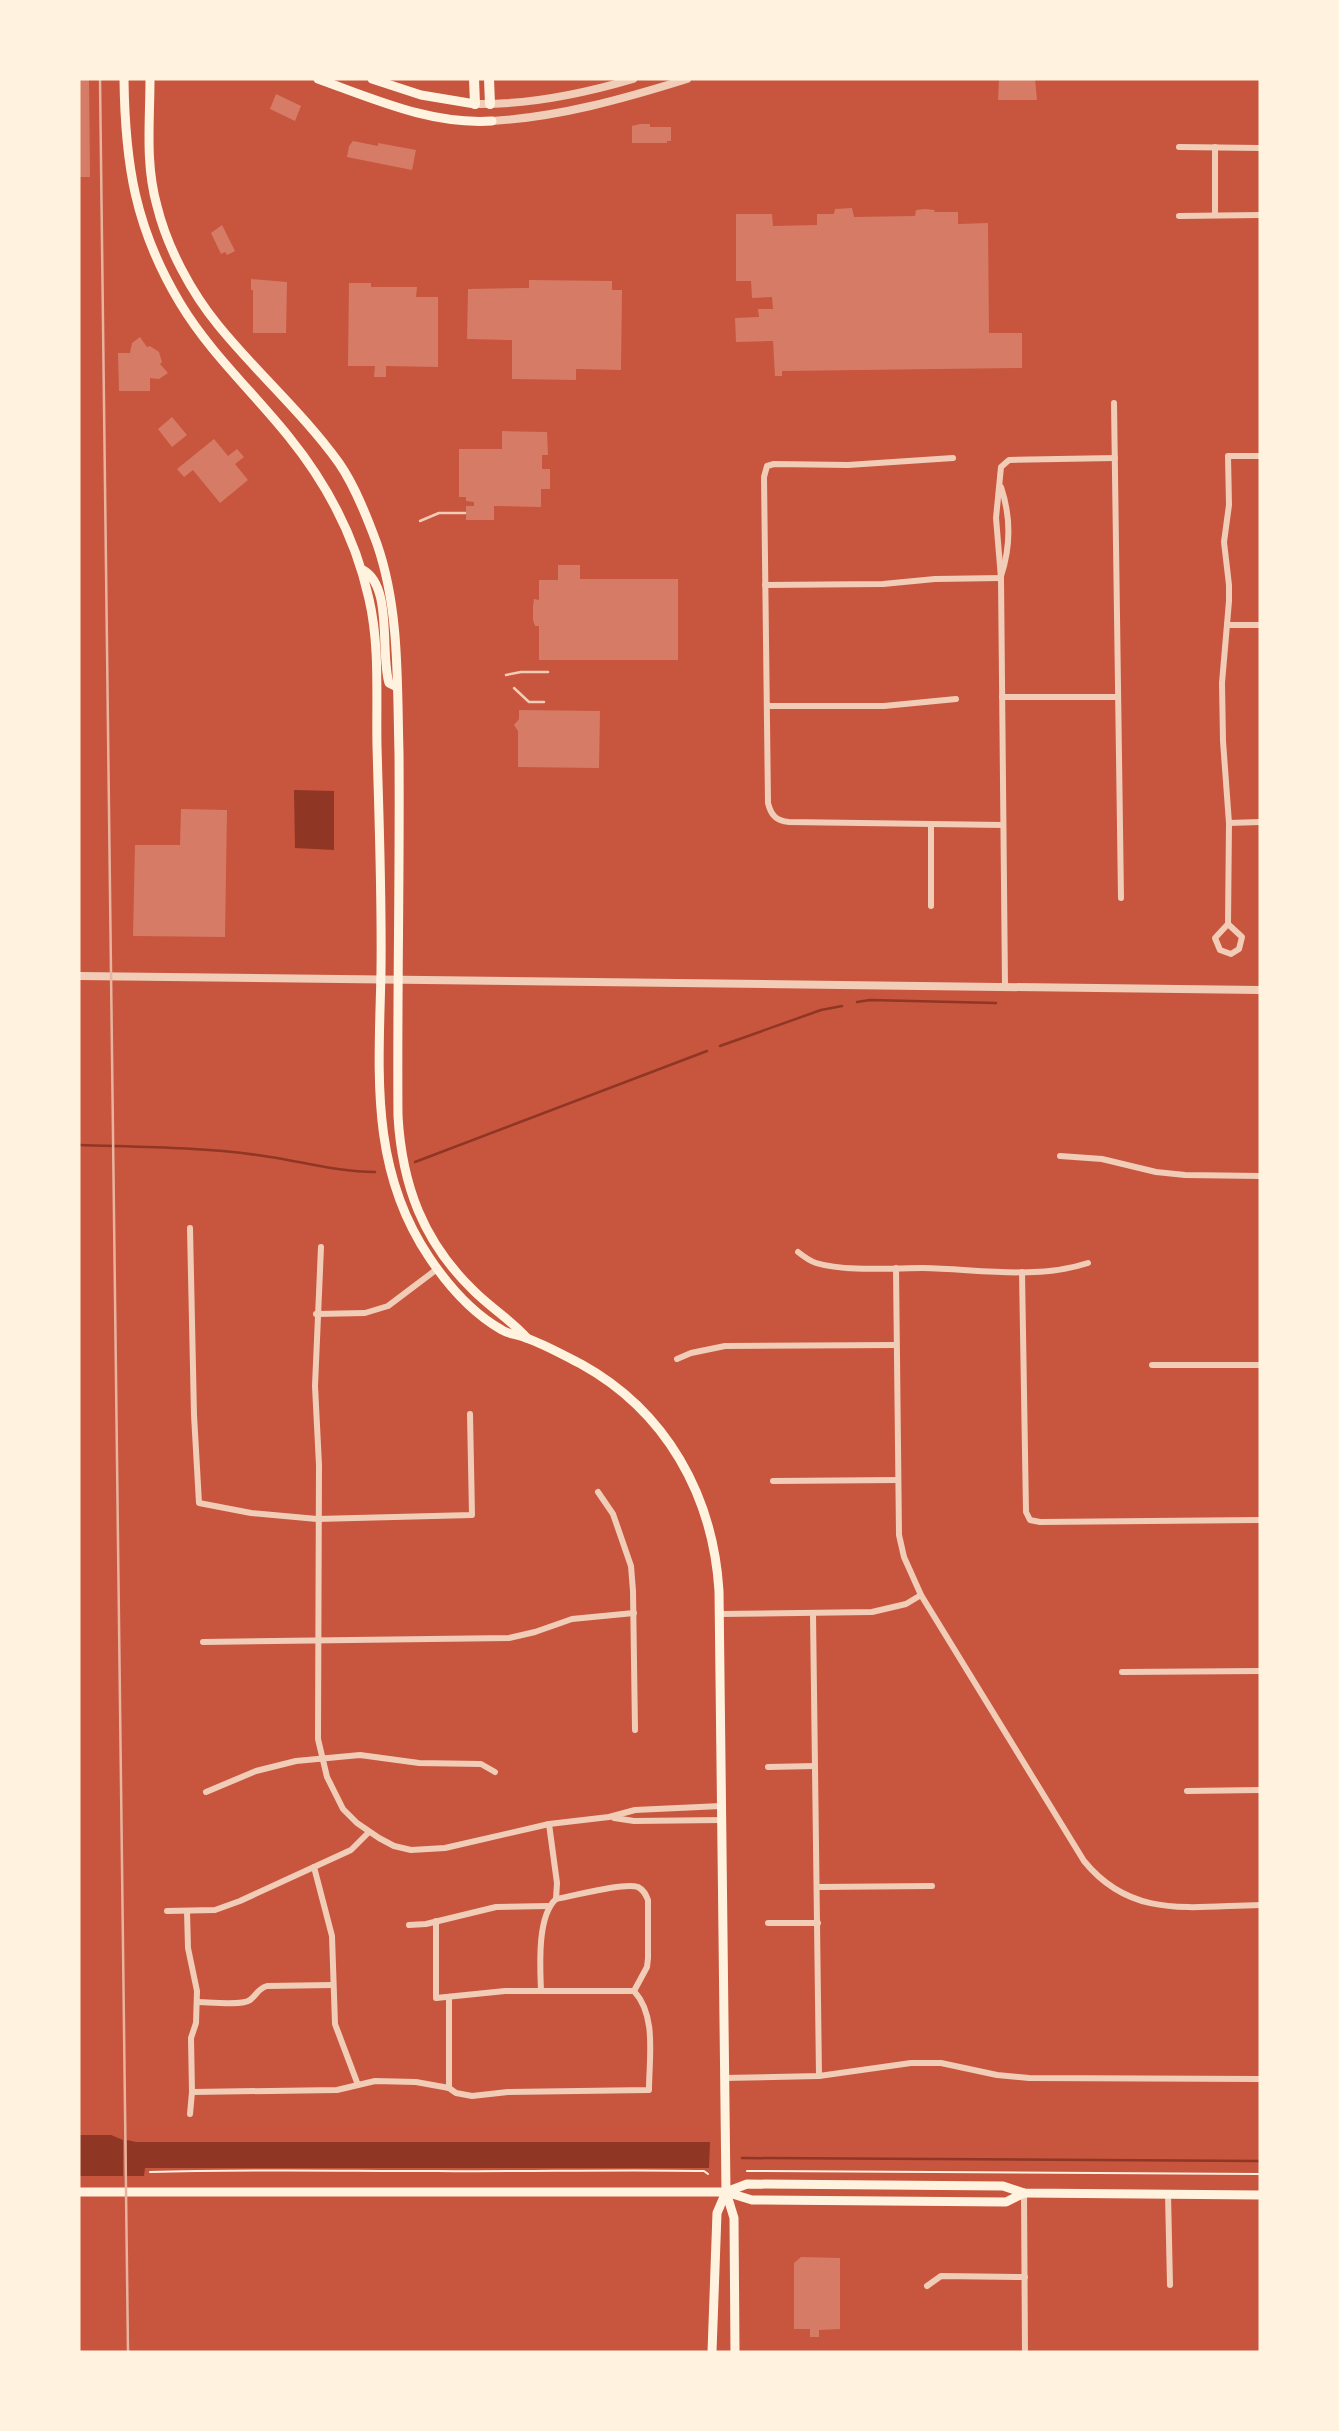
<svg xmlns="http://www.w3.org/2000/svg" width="1339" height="2431" viewBox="0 0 1339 2431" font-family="Lato,sans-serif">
<rect width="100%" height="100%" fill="#c8553d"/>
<g fill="#8f3625">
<path d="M294,790l40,1v59l-39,-2z"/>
<path d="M79,2135h32l12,5v36h-44z"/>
<path d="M127,2140l9,2h574l-1,26h-564l-1,8h-17z"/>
</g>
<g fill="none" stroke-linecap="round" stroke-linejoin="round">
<g stroke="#8f3625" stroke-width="2.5">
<path d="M857,1002l13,-2 126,3"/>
<path d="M720,1046l101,-36 21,-4"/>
<path d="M79,1145c59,2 119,2 178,10 40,5 78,17 118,17"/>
<path d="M415,1162l292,-111"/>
<path d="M742,2158l518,3"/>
</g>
</g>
<g fill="#d67c66">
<path d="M79,79h10l1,98h-11z"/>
<path d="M999,79h36l2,21h-39z"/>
<path d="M276,94l25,12 -6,15 -25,-12z"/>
<path d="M640,124h10v3h21v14h-4v2h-35v-17z"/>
<path d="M353,141l25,5v-3l38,7 -4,20 -65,-13 2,-11z"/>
<path d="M852,208l2,9 61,-1 1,-6 9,-1 10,1 -1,2h24v12l30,-1 1,110h33v35l-240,3v5h-7l-2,-35 -37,1 -1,-24 24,-1 -1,-8h15l-1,-12 -20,1 -1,-17h-15v-67h36l1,12 44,-1v-11h17l1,-5z"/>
<path d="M222,225l13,26 -8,4 -2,-3 -4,2 -10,-21z"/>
<path d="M251,279l36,3 -1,51h-33v-43h-2z"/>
<path d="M529,280l83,1v9h10l-1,80 -45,-1v11l-64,-1v-39l-45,-1 1,-50 61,-1z"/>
<path d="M349,283h22v4h46l-1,10h22v70l-52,-1v11h-12l1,-11h-27z"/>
<path d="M140,337l7,10 3,-1 9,6 3,10 -2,2 8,9 -9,6 -9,-1v13h-31l-1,-38h12l2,-10z"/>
<path d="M172,417l15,18 -15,12 -14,-18z"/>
<path d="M502,431l45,1 1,23h-6v14h8v20h-9v18l-47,-1v14h-28v-14h8v-4l-8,-1v-4h-7v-48h43z"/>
<path d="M214,439l14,17 9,-7 7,8 -9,7 13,16 -28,23 -27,-33 -9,7 -7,-8z"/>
<path d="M558,565h22v14h98v81h-139v-34h-4l-2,-6v-14l1,-7 5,1v-20h19z"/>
<path d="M519,710l81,1 -1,57 -81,-1v-36l-4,-6 5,-6z"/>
<path d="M181,809l46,1 -2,127 -92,-1 2,-91h45z"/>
<path d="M801,2257l39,1v71l-21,1v7h-9v-8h-16v-66z"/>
</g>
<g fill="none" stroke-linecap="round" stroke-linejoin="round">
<g stroke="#fff3e0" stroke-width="2">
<path d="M747,2171l513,3"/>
<path d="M150,2172c96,-3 192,-1 288,-1 89,1 178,-2 266,0l4,3"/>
</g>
<g stroke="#f1ccb7" stroke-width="2.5">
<path d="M420,521l19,-8h26"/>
<path d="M506,675l15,-3h27"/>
<path d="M514,688l15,14h15"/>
</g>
<g stroke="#f1ccb7" stroke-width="6">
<path d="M1179,147l81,1"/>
<path d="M1215,147v68"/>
<path d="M1179,216l81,-1"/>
<path d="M1114,403l7,495"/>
<path d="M953,458l-105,7 -74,-1 -7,2 -3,11 4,326c3,12 8,18 21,19l214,3"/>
<path d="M1001,487c10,30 10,59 0,89"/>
<path d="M765,585l118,-1 52,-5 66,-1"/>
<path d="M1227,625h33"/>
<path d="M1002,697h116"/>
<path d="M767,706h117l72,-7"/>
<path d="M1229,823l31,-1"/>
<path d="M931,824v82"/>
<path d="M1228,924l1,-101 -6,-82 -1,-58 7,-82v-16l-5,-43 5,-37 -1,-49h32"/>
<path d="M1228,924l14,13 -3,12 -8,5 -11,-4 -5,-12z"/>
<path d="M1005,986l-4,-408 -5,-60 5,-51 8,-7 106,-2"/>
<path d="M1060,1156l42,3 54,13 29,3 75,1"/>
<path d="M190,1228l4,187 5,88 52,10 66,6 155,-4 -2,-101"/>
<path d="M321,1247l-6,139 4,79 -1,274 9,38 16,32 14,14 22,15 15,8 17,4 34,-2 104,-24 60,-7 26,-7 86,-4"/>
<path d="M798,1252c5,4 12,9 18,11 29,9 77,5 107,5 55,1 113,12 165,-5"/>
<path d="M896,1268l3,267 5,22 17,38 163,266c48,59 107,45 176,44"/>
<path d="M1022,1272l4,240 4,8 10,2 220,-2"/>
<path d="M316,1314l49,-1 23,-7 49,-37"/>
<path d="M677,1359l14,-6 34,-7 171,-1"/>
<path d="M1152,1365h108"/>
<path d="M773,1481l125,-1"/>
<path d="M598,1492l15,22 18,52 2,25 2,139"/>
<path d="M720,1614l152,-2 34,-8 15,-9"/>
<path d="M813,1614l6,462"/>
<path d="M203,1642l306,-4 26,-6 37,-13 62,-6"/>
<path d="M1122,1672l138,-1"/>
<path d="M768,1767l47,-1"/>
<path d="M1187,1791l73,-1"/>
<path d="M206,1792l50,-21 40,-10 64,-6 59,8 62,1 14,8"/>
<path d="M614,1818l20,3 88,-1"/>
<path d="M314,1867l18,69 3,88 23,61"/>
<path d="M818,1887l114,-1"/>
<path d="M167,1911l48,-1 25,-9 111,-51 18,-18"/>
<path d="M187,1911l1,37 9,43 -1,32 -5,15 1,54 -2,22"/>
<path d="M436,1921v77l69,-7h129"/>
<path d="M768,1923h50"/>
<path d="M409,1925l17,-1 70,-17 52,-1"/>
<path d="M541,1991c-1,-25 -4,-75 15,-92l1,-16 -8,-59"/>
<path d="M449,1997v91"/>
<path d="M197,2002c11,0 45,4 53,-2 8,-6 7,-11 17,-14l66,-1"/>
<path d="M724,2078l95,-2 92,-13h30l56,12 32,3 231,1"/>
<path d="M192,2092l145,-2 38,-9 41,1 33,6 7,5 16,3 36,-4 141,-2c0,-32 8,-74 -15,-99l13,-24 1,-9v-58c-2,-5 -4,-10 -10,-13 -14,-5 -64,9 -82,12"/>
<path d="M1024,2193l1,159"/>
<path d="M1168,2194l2,91"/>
<path d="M927,2286l14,-10 84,1"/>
</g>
<g stroke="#f1ccb7" stroke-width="8">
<path d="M475,104c54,1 107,-10 158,-25"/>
<path d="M492,121c67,-4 131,-22 195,-42"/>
<path d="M79,976l1181,14"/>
</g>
<g stroke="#fff3e0" stroke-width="9">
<path d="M124,79c1,85 11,149 56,224 30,50 73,89 109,134 38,47 67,103 80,162 11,47 7,98 8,147 2,75 5,150 4,225 -2,101 -12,197 48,286 18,27 43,56 73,73 8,5 16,4 24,8 18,6 37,17 55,26 85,47 132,131 138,227l7,601 8,26 1,134"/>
<path d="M150,79c0,43 -5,84 7,127 10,41 34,86 61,119 38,47 85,88 121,138 16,23 28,54 38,81 23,66 20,140 22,209 1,121 -2,242 -1,363 4,69 25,126 76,175 17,17 37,29 53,47"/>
<path d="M318,79c56,20 113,46 174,42"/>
<path d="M372,79l49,16 54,9"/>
<path d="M363,570c30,16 17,84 26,113l8,4"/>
<path d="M79,2192h647l26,8 254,2 18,-9"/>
<path d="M726,2192l21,-8 256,2 21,7 236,2"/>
<path d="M712,2352l5,-139 9,-21"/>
</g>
<g stroke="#fff3e0" stroke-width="10">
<path d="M474,79l1,25"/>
<path d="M489,79l1,25"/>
</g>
<path stroke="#e9b49f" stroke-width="2.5" d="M100,79l28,2273"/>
</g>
<rect width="1339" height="2431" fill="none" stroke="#fff3e0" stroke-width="161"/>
</svg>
